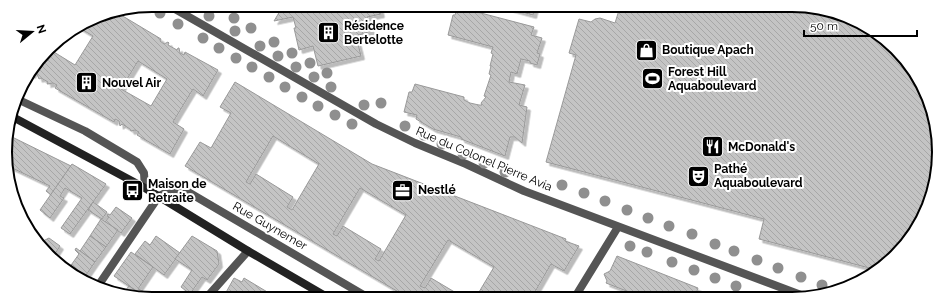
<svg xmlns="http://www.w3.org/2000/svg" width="944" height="304" viewBox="0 0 944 304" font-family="Raleway,sans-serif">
<defs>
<pattern id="building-back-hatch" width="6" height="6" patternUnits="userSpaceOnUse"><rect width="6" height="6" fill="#c4c4c4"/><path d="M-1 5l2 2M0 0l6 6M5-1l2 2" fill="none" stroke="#a7a7a7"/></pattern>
<filter id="shadow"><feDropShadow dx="3.5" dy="3.5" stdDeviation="0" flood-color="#0004"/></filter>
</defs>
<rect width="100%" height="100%" fill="#fff"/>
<g fill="url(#building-back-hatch)" stroke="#999" fill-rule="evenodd" filter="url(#shadow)">
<path d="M269,6h14l-3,6z"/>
<path d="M283,6h96l2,8 -14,3 4,14 -15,5 5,20 -43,10 -5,-20 -14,4 -5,-22h2l-3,-11 -19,4z"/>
<path d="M458,7l76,20 -3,8 11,3 -5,15 3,1 -3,11 -7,-2v-2l-9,-2 -4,15 -6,-2 -2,10 16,3 -6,20 8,2 -5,36 -7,-6h-5l-5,19 -44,-17v-2l-28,-8 -17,-10 1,-4 -13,-3 5,-20h3l3,-8 49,13v3l6,3 9,2h3l-1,-2 5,-6 -2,-1 7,-21 -2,-1 2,-8h-1l3,-12 -2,-1 2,-6 -45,-12 5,-20h2z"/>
<path d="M504,7h31l-2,8z"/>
<path d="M620,7l131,1 10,3 1,-3h51l5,1v-1h3l53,22 40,41 22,53v57l-17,44 -30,37 -12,8 -118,-31 5,-20 -218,-57 30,-107 -7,-2 10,-34 12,3 4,-3 5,-1 15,5z"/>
<path d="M116,12l45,27 -1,2 4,3 4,-2 1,1 -1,2 9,5 1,-2h1l1,5 4,2 1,-3 33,18 -15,26 -10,-7 -20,33 11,7 -14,25 -33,-19 2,-3 -4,-2 -4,1 -1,-2 -8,-5 -2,2 -1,-5 -4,-2 -1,3 -59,-34 2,-3 -4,-2 -6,1 1,-2 -7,-4 -2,1 -2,-5 -4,-2 -1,3 -2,-1 19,-25 26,16 18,-29 -15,-9 18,-11zM138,61l29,18 -16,27 -30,-17z"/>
<path d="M235,82l137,82 194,75 -1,2 14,5 -15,25 -13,-7 -19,33h-56l18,-30 -46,-27 -28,46 5,2 6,-10 32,19h-56l-222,-131 15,-24 11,6 20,-35 -11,-6zM273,136l46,28 -27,46 -5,-3 6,-10 -37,-23 -6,10 -4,-2zM360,188l46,27 -27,46 -4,-2 6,-10 -38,-23 -6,10 -4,-2z"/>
<path d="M6,134l65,32 -20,29 -5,-4 4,-5 -42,-20z"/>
<path d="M72,164l34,20 -36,50 -9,-6 21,-30 -17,-10 -5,8 4,2 -14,20 -10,-8z"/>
<path d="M93,202l14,10 -5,7 -14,-9z"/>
<path d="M116,207l16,11 -11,15 -16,-11 4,-5 -2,-1 1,-2 2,1z"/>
<path d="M101,219l17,11 -12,17 -16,-11z"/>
<path d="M90,236l16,11 -11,15 -15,-11z"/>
<path d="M156,236l24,17 -16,22 -29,-21 10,-13 5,4z"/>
<path d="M192,236l25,15 2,13 -12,16 -5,-3 -12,17 -9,-7 11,-17 -17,-11z"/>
<path d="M49,238l11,8 -7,11 -14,-14z"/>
<path d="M76,248l19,14 -11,16 -15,-10 10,-14 -4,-4z"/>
<path d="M131,252l22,15 -15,22 5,2 -2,3 -27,-18z"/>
<path d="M617,256l81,32 -3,8 11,-3 14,4h-78l-36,-14 1,-2 -3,-7 6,-3z"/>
<path d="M234,278l8,4 2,-4 30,18h-50z"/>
<path d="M129,286l12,8 2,2h-20l-3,-1h2z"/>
</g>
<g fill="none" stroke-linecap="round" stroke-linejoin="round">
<g stroke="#555" stroke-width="8">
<path d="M17,99l68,32 52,31 7,11 1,15"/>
<path d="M159,196l12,-6 12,-1 184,108"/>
<path d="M575,297l43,-70"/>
</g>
<g stroke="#555" stroke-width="8">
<path d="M168,5l208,119 39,19 51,21 58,27 285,107"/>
<path d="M98,286l61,-90"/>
<path d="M208,296l40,-45"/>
</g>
<path stroke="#222" stroke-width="8" d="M11,116l134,72 103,63 79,46"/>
</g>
<g fill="#8f8f8f">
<circle cx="160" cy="13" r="5.5"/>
<circle cx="209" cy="16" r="5.5"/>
<circle cx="234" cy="18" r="5.5"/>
<circle cx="178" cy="24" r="5.5"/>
<circle cx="251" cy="28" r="5.5"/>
<circle cx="235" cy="31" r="5.5"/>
<circle cx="203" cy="38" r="5.5"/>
<circle cx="274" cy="42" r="5.5"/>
<circle cx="260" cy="46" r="5.5"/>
<circle cx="219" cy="48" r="5.5"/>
<circle cx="292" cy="53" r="5.5"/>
<circle cx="278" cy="56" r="5.5"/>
<circle cx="236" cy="58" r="5.5"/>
<circle cx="310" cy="63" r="5.5"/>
<circle cx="252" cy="67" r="5.5"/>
<circle cx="296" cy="67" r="5.5"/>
<circle cx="327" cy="73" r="5.5"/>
<circle cx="269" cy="77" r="5.5"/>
<circle cx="314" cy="77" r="5.5"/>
<circle cx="285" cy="87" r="5.5"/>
<circle cx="331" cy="87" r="5.5"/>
<circle cx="302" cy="97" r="5.5"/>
<circle cx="381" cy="103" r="5.5"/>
<circle cx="364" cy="105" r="5.5"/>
<circle cx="318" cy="106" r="5.5"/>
<circle cx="335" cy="115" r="5.5"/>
<circle cx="352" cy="124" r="5.5"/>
<circle cx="405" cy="126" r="5.5"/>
<circle cx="424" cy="135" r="5.5"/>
<circle cx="442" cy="144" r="5.5"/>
<circle cx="463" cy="154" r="5.5"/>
<circle cx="484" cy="163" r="5.5"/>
<circle cx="505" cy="172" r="5.5"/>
<circle cx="562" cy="185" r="5.5"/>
<circle cx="584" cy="193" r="5.5"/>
<circle cx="605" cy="201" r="5.5"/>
<circle cx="627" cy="210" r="5.5"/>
<circle cx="648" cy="218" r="5.5"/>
<circle cx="669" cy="226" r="5.5"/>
<circle cx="692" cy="234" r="5.5"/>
<circle cx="715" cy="244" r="5.5"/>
<circle cx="630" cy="246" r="5.5"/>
<circle cx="734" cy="251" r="5.5"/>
<circle cx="647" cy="252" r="5.5"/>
<circle cx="757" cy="260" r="5.5"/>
<circle cx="672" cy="262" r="5.5"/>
<circle cx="778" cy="268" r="5.5"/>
<circle cx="694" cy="270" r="5.5"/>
<circle cx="801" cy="277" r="5.5"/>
<circle cx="715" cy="278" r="5.5"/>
<circle cx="822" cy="285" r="5.5"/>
<circle cx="736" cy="286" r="5.5"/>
</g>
<defs>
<symbol id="building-square" viewBox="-11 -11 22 22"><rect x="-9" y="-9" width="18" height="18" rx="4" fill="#000" stroke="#fff"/><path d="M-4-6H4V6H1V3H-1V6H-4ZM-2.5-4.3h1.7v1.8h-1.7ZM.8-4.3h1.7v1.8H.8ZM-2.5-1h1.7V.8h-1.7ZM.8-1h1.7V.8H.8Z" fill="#fff"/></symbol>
<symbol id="shop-square" viewBox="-11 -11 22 22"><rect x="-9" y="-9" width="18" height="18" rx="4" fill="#000" stroke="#fff"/><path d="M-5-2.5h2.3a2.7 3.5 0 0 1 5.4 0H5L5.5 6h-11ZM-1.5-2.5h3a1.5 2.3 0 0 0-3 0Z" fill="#fff"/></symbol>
<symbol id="stadium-square" viewBox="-11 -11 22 22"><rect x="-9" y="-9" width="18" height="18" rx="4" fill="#000" stroke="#fff"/><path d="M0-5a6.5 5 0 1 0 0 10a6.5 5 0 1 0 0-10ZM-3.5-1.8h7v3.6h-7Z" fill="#fff"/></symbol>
<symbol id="restaurant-square" viewBox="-11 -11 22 22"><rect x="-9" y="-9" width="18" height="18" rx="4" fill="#000" stroke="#fff"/><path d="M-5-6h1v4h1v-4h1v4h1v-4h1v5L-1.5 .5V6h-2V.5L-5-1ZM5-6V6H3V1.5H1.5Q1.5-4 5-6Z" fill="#fff"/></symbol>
<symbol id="theatre-square" viewBox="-11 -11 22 22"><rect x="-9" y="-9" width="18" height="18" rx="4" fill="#000" stroke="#fff"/><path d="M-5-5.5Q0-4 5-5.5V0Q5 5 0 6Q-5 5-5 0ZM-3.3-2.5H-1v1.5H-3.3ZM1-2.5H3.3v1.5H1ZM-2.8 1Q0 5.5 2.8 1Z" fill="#fff"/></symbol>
<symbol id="office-square" viewBox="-11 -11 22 22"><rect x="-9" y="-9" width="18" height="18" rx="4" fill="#000" stroke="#fff"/><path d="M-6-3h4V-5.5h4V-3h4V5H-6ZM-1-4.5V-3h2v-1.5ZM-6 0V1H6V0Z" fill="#fff"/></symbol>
<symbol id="bus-square" viewBox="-11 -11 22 22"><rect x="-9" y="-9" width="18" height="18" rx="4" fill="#000" stroke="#fff"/><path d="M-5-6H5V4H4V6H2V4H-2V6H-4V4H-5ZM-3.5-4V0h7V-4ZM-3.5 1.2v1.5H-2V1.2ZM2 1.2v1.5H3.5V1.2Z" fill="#fff"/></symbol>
</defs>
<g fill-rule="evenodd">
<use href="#building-square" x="316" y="20" width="25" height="25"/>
<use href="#shop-square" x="634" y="38" width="25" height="25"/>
<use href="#stadium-square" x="640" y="66" width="25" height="25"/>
<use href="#building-square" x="74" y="70" width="25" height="25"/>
<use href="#restaurant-square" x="700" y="134" width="25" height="25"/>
<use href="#theatre-square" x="686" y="164" width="25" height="25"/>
<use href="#office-square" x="390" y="178" width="25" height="25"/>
<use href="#bus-square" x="120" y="178" width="25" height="25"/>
</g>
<g text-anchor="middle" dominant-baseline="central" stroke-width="4" stroke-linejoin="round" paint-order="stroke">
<g font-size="12" font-weight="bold" fill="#000" stroke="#fff" text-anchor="start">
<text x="344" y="26">Résidence<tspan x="344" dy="14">Bertelotte</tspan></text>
<text x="662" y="50">Boutique Apach</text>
<text x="668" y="72">Forest Hill<tspan x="668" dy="14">Aquaboulevard</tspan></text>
<text x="102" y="83">Nouvel Air</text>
<text x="728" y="147">McDonald's</text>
<text x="714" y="169">Pathé<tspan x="714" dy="14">Aquaboulevard</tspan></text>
<text x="148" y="184">Maison de<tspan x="148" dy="14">Retraite</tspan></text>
<text x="418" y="190">Nestlé</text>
</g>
<g font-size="12" fill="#000" stroke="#fff">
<text transform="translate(484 159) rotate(23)">Rue du Colonel Pierre Avia</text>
<text transform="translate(270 226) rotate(30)">Rue Guynemer</text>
</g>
</g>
<path d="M0 0H944V304H0ZM152 12H792A140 140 0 0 1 932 152V152A140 140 0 0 1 792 292H152A140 140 0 0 1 12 152V152A140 140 0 0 1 152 12Z" fill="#fff" fill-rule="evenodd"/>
<path fill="none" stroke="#000" stroke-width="2" d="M152 12H792A140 140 0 0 1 932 152V152A140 140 0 0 1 792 292H152A140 140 0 0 1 12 152V152A140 140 0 0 1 152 12Z"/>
<g transform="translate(32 32) rotate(72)" stroke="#ffffff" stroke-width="3" paint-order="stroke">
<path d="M0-3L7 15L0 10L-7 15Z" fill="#000000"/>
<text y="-6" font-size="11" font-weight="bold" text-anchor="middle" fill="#000000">N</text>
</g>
<path d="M804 30v6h113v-6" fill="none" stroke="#000000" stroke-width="2"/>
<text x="810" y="30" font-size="12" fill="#000000" stroke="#ffffff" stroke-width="3" paint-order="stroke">50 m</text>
</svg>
